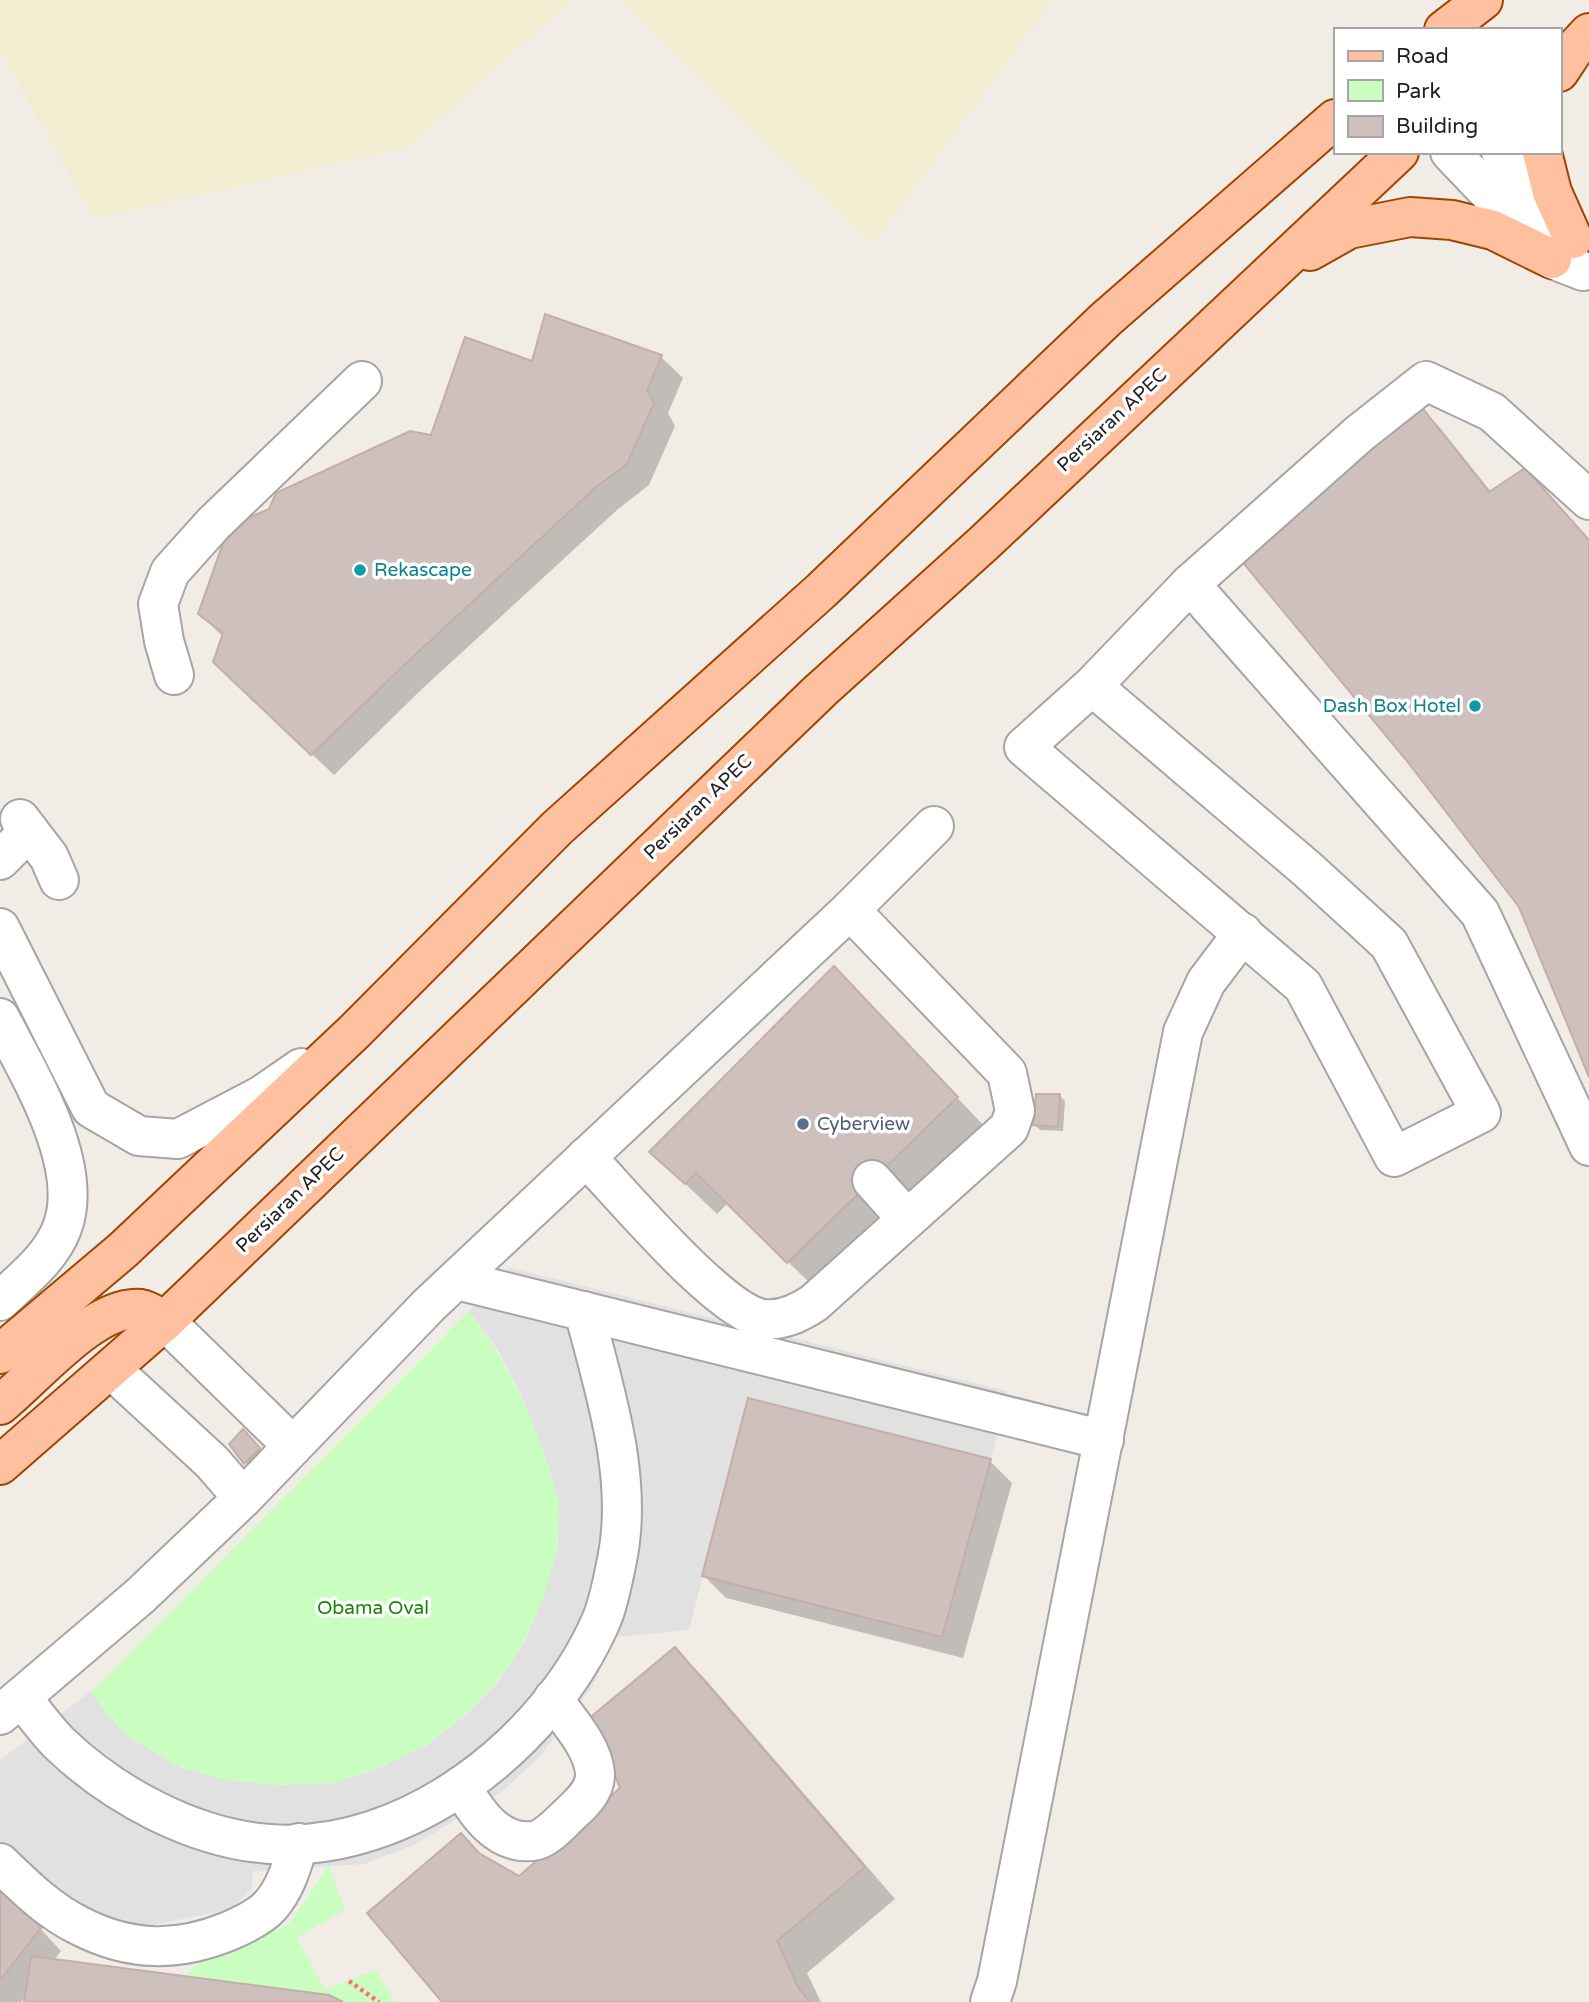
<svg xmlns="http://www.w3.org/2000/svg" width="1589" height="2002" viewBox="0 0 1589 2002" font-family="'Varela Round',sans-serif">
<rect width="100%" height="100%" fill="#f2ece7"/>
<g fill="#f2edd1">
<path d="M0,0h572l-163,147 -315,72 -94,-169z"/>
<path d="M619,0h434l-181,245z"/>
</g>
<g fill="#cafec1">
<path d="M469,1311c36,48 61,98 79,155 4,11 10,24 11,36 3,41 -9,81 -25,118 -31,71 -93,128 -168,152 -11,4 -23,10 -35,11 -26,3 -53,2 -80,0 -44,-4 -92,-20 -127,-49 -13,-11 -23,-27 -35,-40z"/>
<path d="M329,1865l16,45 -48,28 28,51 51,-19 19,32h-52l-14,-7 -143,-20 12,-12 91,-39z"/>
</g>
<path fill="#e1e1e1" d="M510,1268l497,123 -16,68 -243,-61 -59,232 -74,7 -23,50 -50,67 -39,37 -87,53 -52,20 -111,7 -2,19 -20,19 -83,17 -107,2 -41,-40v-128l90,-68 35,43 55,32 50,14 51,4 53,-2 46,-15 45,-22 40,-30 32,-33 28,-42 18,-43 15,-51 1,-47 -16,-50 -23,-58 -22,-42 -29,-39z"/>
<g fill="#0003">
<path d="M661,357l22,21 -15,35 7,13 -26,59 -32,25 -195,179 -88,86 -97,-92 -14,-46 -23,-23 333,-251z"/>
<path d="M1420,407l21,22 51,64 54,-1 43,48v530z"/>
<path d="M865,1000l122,129 -168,163 -91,-89 -11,11 -65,-62z"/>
<path d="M1060,1096l5,5 -2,30 -23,-1 -5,-5z"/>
<path d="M243,1431l21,23 -14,14 -19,-24z"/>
<path d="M990,1461l22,22 -49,175 -237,-60 -22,-22z"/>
<path d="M675,1649l31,31 189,219 -88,74 14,29h-377l38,-145 37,21 103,-90z"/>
<path d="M0,1890l15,11 46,50 -7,9 286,42h-314l1,-8 -6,8h-21z"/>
</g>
<g fill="#cec0bc" stroke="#c5aea7" stroke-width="2">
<path d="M545,314l117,41 -15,36 7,12 -27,61 -32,24 -194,180 -90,87 -98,-93 10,-29 -25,-19 31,-88 40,-17 7,-16 134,-62 21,4 34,-98 67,24z"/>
<path d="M1420,405l69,87 36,-24 64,72v537l-70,-170 -112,-146 -167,-202z"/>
<path d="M834,966l124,131 -171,166 -91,-90 -11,11 -36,-32z"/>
<path d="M1036,1094h24l-2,33 -25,-2z"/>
<path d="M748,1398l243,61 -49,178 -240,-61z"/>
<path d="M243,1429l17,19 -16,16 -15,-20z"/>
<path d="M675,1647l190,220 -88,74 22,48 11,13h-368l-75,-89 94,-80 18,20 40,23 101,-88 -19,-47 -15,-20z"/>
<path d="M0,1888l16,11 25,29 -41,52z"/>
<path d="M31,1956l298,39 14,7h-319z"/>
</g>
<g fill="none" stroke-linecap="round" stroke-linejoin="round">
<defs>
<g id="minor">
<path d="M1450,152l102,107 31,12"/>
<path d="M1501,152l63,76"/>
<path d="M1190,584l290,329 109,233"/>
<path d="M174,675l-10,-34 -6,-37 12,-32 43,-48 149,-143"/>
<path d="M1092,686l215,183 82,75 92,169 -87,44 -91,-171 -279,-239 68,-61 98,-102 170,-151 66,-52 66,31 97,88"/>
<path d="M20,819l29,38 10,23"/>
<path d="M0,860l29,-29"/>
<path d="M0,928l91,180 48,28 39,3 84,-44 39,-27"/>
<path d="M0,1018c28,55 86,147 62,210 -11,30 -40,52 -62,73"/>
<path d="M586,1157c34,35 135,157 178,162 19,2 35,-6 50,-16l195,-175 6,-17 -8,-38 -157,-163"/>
<path d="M872,1180l35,39"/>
<path d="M457,1280l647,160"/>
<path d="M165,1321l128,125"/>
<path d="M111,1369l101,93 31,36"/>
<path d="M22,1698c12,15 24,32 37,45 54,52 135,96 211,101 137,10 278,-101 331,-223 8,-18 12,-42 16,-61 17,-82 -13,-171 -33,-249"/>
<path d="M0,1715l140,-119 103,-98 186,-193 421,-395 84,-84"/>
<path d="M461,1786c15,26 36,59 72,55 14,-2 28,-19 38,-28 11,-10 25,-23 24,-40 -2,-26 -27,-53 -42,-74"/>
<path d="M0,1863c25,24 49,48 80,63 51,26 98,26 149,5 14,-6 31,-14 41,-25 16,-18 22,-41 29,-63"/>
<path d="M990,2002l7,-21 186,-949 23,-50 37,-49"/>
</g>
<g id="major">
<path d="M1444,30l39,-30"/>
<path d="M1559,72l16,-24 14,-15"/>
<path d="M1542,152l10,40 21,47"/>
<path d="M1310,251l39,-22 61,-12 42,3 41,10 59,29"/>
<path d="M0,1354l123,-104 231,-218 203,-204 265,-238 284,-271 229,-200"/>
<path d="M0,1405c35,-28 95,-101 141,-96 7,1 17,8 24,12"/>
<path d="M0,1465l165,-144 656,-631 163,-147 415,-391"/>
</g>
</defs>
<use href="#minor" stroke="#a5a5a5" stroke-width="42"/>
<use href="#major" stroke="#9e4600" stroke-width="42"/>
<path stroke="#ff6b7d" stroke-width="4.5" stroke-dasharray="3.5 3.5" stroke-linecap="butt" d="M349,1981l30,21"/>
<use href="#minor" stroke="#fff" stroke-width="38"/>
<use href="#major" stroke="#ffc09f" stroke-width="38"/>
</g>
<g fill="#0f9aa8" stroke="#fff" stroke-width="2.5">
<circle cx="360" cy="570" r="7"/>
<circle cx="1475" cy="706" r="7"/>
</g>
<circle fill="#5c6f8a" stroke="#fff" stroke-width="2.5" cx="803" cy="1124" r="7"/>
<g text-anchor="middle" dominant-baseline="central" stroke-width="7" stroke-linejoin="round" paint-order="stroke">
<g font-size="19" fill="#212121" stroke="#fff">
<text transform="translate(1112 420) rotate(-43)">Persiaran APEC</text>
<text transform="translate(698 807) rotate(-44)">Persiaran APEC</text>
<text transform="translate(290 1200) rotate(-44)">Persiaran APEC</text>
</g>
<g font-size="19" fill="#0d838f" stroke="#fff" text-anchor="start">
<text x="374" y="570">Rekascape</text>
<text x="1461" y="706" text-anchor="end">Dash Box Hotel</text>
</g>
<g font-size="19" fill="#4e5e75" stroke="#fff" text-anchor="start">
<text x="817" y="1124">Cyberview</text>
</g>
<g font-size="19" fill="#158602" stroke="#fff">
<text x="373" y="1608">Obama Oval</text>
</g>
</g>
<rect x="1334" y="28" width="228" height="126" fill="#ffffff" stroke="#a6a6a6" stroke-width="2"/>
<rect x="1348" y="51" width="35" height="10" fill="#ffc09f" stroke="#a6a6a6" stroke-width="2"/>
<text x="1396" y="63" font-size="21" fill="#212121">Road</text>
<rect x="1348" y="80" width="35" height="21" fill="#cafec1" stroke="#a6a6a6" stroke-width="2"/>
<text x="1396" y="98" font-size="21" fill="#212121">Park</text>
<rect x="1348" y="116" width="35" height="21" fill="#cec0bc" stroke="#a6a6a6" stroke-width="2"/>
<text x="1396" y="133" font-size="21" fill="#212121">Building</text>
</svg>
